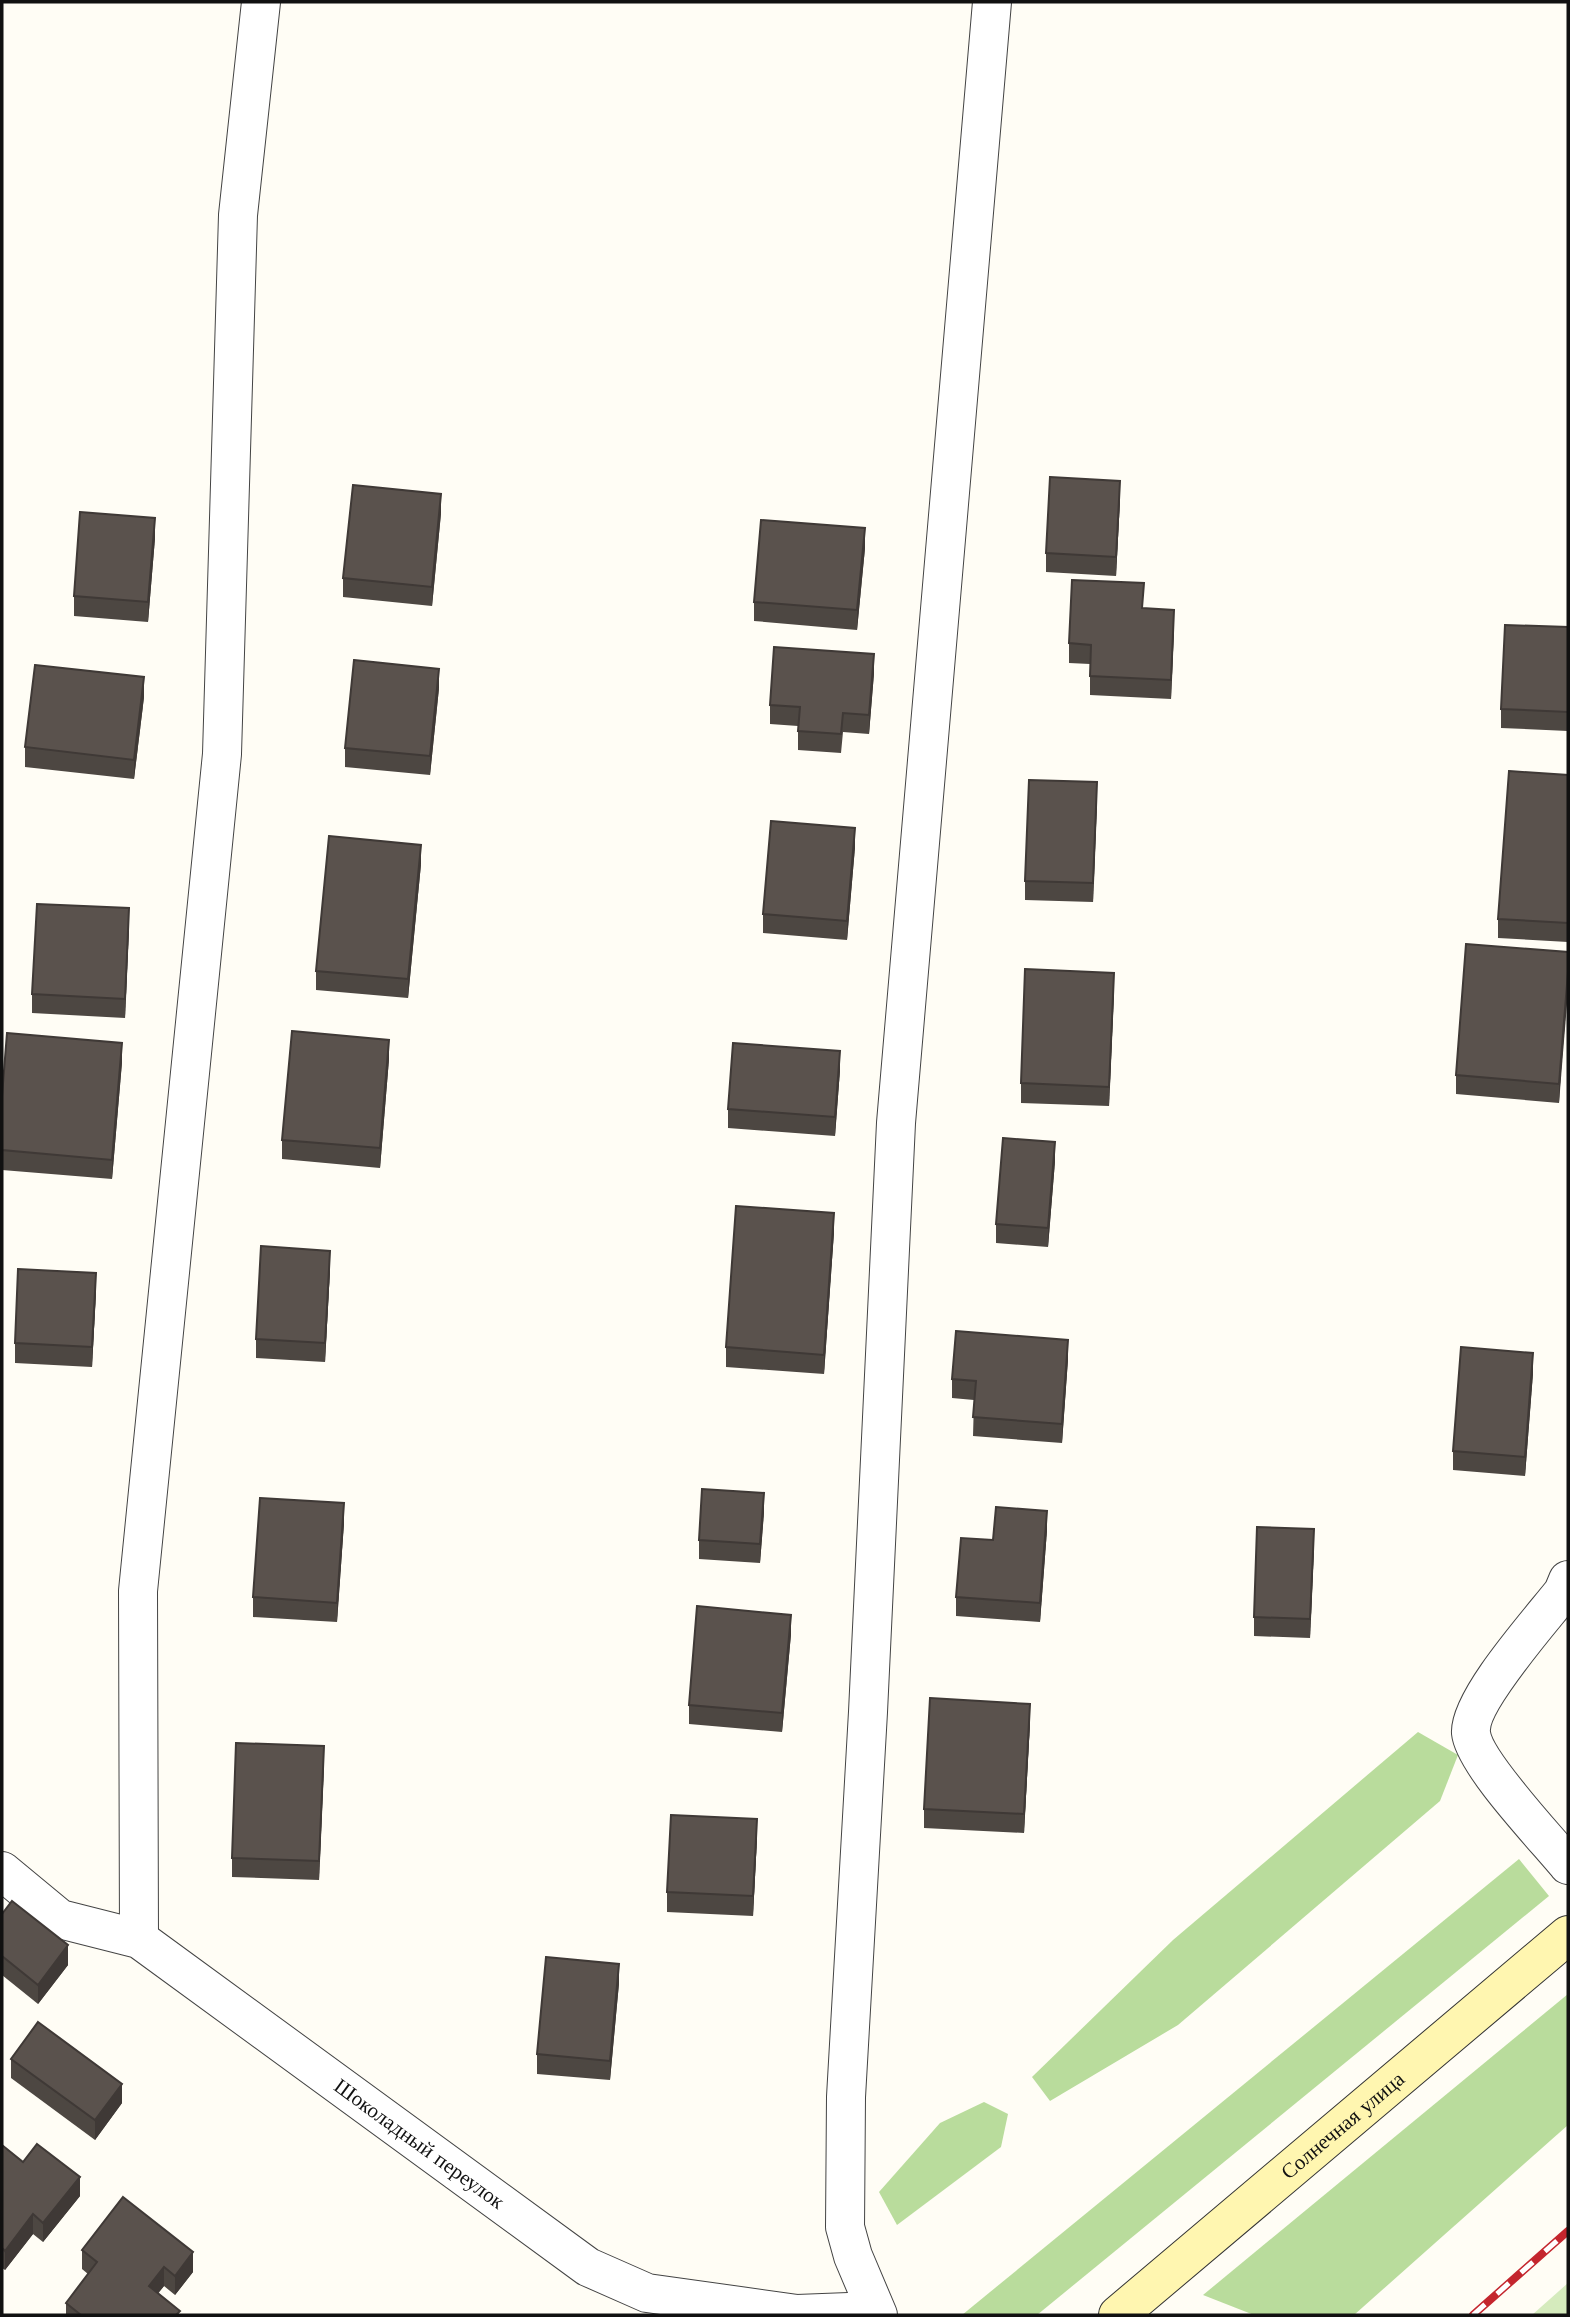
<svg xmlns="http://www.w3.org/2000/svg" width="1570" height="2317" viewBox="0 0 1570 2317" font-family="'Libre Baskerville',serif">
<rect width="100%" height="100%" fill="#fffdf5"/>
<path fill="#d5ebbd" d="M1568,2283v32h-36z"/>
<g fill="#b9dc9c">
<path d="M1418,1732l40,23 -18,46 -262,224 -128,76 -18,-24 141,-137z"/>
<path d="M1519,1859l30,37 -512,419h-75z"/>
<path d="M1568,1994v131l-214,190h-100l-51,-20z"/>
<path d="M984,2102l24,12 -7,33 -104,78 -18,-33 61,-69z"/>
</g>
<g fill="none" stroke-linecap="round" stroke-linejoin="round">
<defs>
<g id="street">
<path d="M1568,1580l-5,12c-21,27 -95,109 -92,141 3,30 75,105 97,132"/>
<path id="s1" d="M2,1871l58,48 79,20 449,328 59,26 150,21 78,-3"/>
<path d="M139,1939l-1,-348 84,-837 16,-539 23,-213"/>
<path d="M878,2315l-25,-59 -8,-29 1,-130 22,-385 28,-589 96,-1121"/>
</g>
<g id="secondary">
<path id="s2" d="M1118,2315l450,-380"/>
</g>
</defs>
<use href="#street" stroke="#444" stroke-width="40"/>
<use href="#secondary" stroke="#333" stroke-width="40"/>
<use href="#street" stroke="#fff" stroke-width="38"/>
<use href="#secondary" stroke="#fff6b0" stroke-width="38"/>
<defs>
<path id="rail" d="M1473,2315l95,-84"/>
</defs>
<use href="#rail" stroke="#c4262e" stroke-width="8"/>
<use href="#rail" stroke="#fff" stroke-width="5" stroke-dasharray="16" stroke-linecap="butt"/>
</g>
<g fill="#4d4742">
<path d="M1120,500l-4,76 -70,-4v-19z"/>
<path d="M441,513l-9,93 -89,-9v-19z"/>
<path d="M155,538l-7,84 -74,-6v-20z"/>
<path d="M865,548l-8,82 -103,-9v-19z"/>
<path d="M1568,627v104l-67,-3v-19z"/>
<path d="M1174,629l-3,70 -81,-4v-31l-21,-1v-20z"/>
<path d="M874,673l-5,61 -26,-2 -2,21 -43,-3v-24l-28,-2v-19z"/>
<path d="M439,688l-9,87 -85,-8v-19z"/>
<path d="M144,697l-10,82 -109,-12v-20z"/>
<path d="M1568,775v167l-70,-4v-19z"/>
<path d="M1097,802l-4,100 -68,-2v-19z"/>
<path d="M855,847l-8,93 -84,-7v-19z"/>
<path d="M421,864l-13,134 -92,-8v-19z"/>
<path d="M129,928l-4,90 -93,-5v-19z"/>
<path d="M1568,952l-9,151 -103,-9v-19z"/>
<path d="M1114,992l-5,114 -88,-3v-20z"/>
<path d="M389,1059l-9,109 -98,-9v-19z"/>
<path d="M122,1062l-10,117 -110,-9v-74z"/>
<path d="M840,1070l-5,66 -107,-8v-19z"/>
<path d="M1055,1161l-7,86 -52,-4v-19z"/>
<path d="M834,1232l-10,142 -98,-7v-20z"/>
<path d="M330,1270l-5,92 -69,-4v-19z"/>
<path d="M96,1292l-4,75 -77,-4v-20z"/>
<path d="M1068,1359l-6,84 -89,-7 1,-36 -22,-2v-19z"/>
<path d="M1533,1373l-8,103 -72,-6v-19z"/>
<path d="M764,1512l-4,51 -61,-4v-19z"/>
<path d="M344,1523l-7,99 -84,-5v-20z"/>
<path d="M1047,1530l-7,92 -84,-6v-19l37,-57z"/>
<path d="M1314,1548l-4,90 -56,-2v-19z"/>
<path d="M791,1634l-9,98 -93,-8v-19z"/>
<path d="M1030,1723l-6,110 -100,-5v-19z"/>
<path d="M324,1765l-5,115 -87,-3v-19z"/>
<path d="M757,1838l-4,78 -86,-4v-20z"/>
<path d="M2,1914l66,51 -30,39 -36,-29z"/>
<path d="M619,1983l-9,97 -73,-6v-20z"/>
<path d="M11,2059l111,44 -27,37 -84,-62z"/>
<path d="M2,2145l21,17 57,34 -37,46 -10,-8 -28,36 -3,-2z"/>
<path d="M82,2250l111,22 -18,23 -11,-9 -6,7 22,22h-114v-12l22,-29 -6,-5z"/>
</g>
<g fill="#3f3936">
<path d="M1120,481v19l-4,76v-19z"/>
<path d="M441,494v19l-9,93v-19z"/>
<path d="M155,518v20l-7,84v-20z"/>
<path d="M865,528v20l-8,82v-20z"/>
<path d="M1174,610v19l-3,70v-19z"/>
<path d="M874,654v19l-5,61v-19z"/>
<path d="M439,669v19l-9,87v-19z"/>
<path d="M144,677v20l-10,82v-19z"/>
<path d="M1097,782v20l-4,100v-19z"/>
<path d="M855,828v19l-8,93v-19z"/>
<path d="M421,845v19l-13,134v-19z"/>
<path d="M129,908v20l-4,90v-19z"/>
<path d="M1568,972v19l-9,112v-19z"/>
<path d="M1114,973v19l-5,114v-19z"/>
<path d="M389,1040v19l-9,109v-20z"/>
<path d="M122,1043v19l-10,117v-19z"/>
<path d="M840,1051v19l-5,66v-19z"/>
<path d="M1055,1142v19l-7,86v-19z"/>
<path d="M834,1213v19l-10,142v-19z"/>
<path d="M330,1251v19l-5,92v-19z"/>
<path d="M96,1273v19l-4,75v-20z"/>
<path d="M1068,1340v19l-6,84v-19z"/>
<path d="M1533,1353v20l-8,103v-19z"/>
<path d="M764,1493v19l-4,51v-19z"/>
<path d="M344,1503v20l-7,99v-19z"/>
<path d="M1047,1511v19l-7,92v-19z"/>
<path d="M1314,1529v19l-4,90v-19z"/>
<path d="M791,1615v19l-9,98v-19z"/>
<path d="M1030,1704v19l-6,110v-19z"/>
<path d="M324,1746v19l-5,115v-19z"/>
<path d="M757,1819v19l-4,78v-20z"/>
<path d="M68,1945v20l-30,39v-19z"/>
<path d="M619,1964v19l-9,97v-19z"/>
<path d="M122,2084v19l-27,37v-20z"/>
<path d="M80,2177v19l-37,46v-19z"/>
<path d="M33,2214v20l-28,36v-19z"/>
<path d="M193,2252v20l-18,23v-19z"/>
<path d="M164,2267v19l-15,19v-19z"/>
</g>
<g fill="#5a524d" stroke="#3f3936" stroke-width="2">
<path d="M1050,477l70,4 -4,76 -70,-4z"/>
<path d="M353,485l88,9 -9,93 -89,-9z"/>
<path d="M80,512l75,6 -7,84 -74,-6z"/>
<path d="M761,520l104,8 -8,82 -103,-8z"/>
<path d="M1072,580l72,3 -2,25 32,2 -3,70 -81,-4 1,-31 -22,-2z"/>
<path d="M1505,625l63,2v85l-67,-3z"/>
<path d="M774,647l100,7 -5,61 -26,-2 -2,21 -43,-3 2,-24 -30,-2z"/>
<path d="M354,660l85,9 -9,87 -85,-8z"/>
<path d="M35,665l109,12 -10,83 -109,-13z"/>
<path d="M1509,771l59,4v148l-70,-4z"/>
<path d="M1029,780l68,2 -4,101 -68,-2z"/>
<path d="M771,821l84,7 -8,93 -84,-7z"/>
<path d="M329,836l92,9 -13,134 -92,-8z"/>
<path d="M37,904l92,4 -4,91 -93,-5z"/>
<path d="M1466,944l102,8v20l-9,112 -103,-9z"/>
<path d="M1025,969l89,4 -5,114 -88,-4z"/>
<path d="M292,1031l97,9 -9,108 -98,-8z"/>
<path d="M7,1033l115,10 -10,117 -110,-10v-54z"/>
<path d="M733,1043l107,8 -5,66 -107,-8z"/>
<path d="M1003,1138l52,4 -7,86 -52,-4z"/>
<path d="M736,1206l98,7 -10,142 -98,-8z"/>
<path d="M261,1246l69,5 -5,92 -69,-4z"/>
<path d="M18,1269l78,4 -4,74 -77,-4z"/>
<path d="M956,1331l112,9 -6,84 -89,-7 3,-36 -24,-2z"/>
<path d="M1461,1347l72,6 -8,104 -72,-6z"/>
<path d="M702,1489l62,4 -4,51 -61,-4z"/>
<path d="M260,1498l84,5 -7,100 -84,-6z"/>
<path d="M996,1507l51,4 -7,92 -84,-6 5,-59 32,2z"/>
<path d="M1257,1527l57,2 -4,90 -56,-2z"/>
<path d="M697,1606l94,9 -9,98 -93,-8z"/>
<path d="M930,1698l100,6 -6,110 -100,-5z"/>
<path d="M236,1743l88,3 -5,115 -87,-3z"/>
<path d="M671,1815l86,4 -4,77 -86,-4z"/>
<path d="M12,1901l56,44 -30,40 -36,-29v-42z"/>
<path d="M546,1957l73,7 -9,97 -73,-7z"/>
<path d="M38,2022l84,62 -27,36 -84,-61z"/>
<path d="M37,2144l43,33 -37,46 -10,-9 -28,37 -3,-3v-103l21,17z"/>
<path d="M123,2197l70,55 -18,24 -11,-9 -15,19 31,25 -4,4h-95l-15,-12 31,-41 -15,-12z"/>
</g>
<g text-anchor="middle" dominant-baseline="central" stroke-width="7" stroke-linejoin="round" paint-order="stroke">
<g font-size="21" fill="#111" stroke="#fff">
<text stroke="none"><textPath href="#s2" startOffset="294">Солнечная улица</textPath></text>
<text stroke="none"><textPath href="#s1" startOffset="504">Шоколадный переулок</textPath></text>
</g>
</g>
<rect width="1570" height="2317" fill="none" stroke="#111111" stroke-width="7"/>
</svg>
